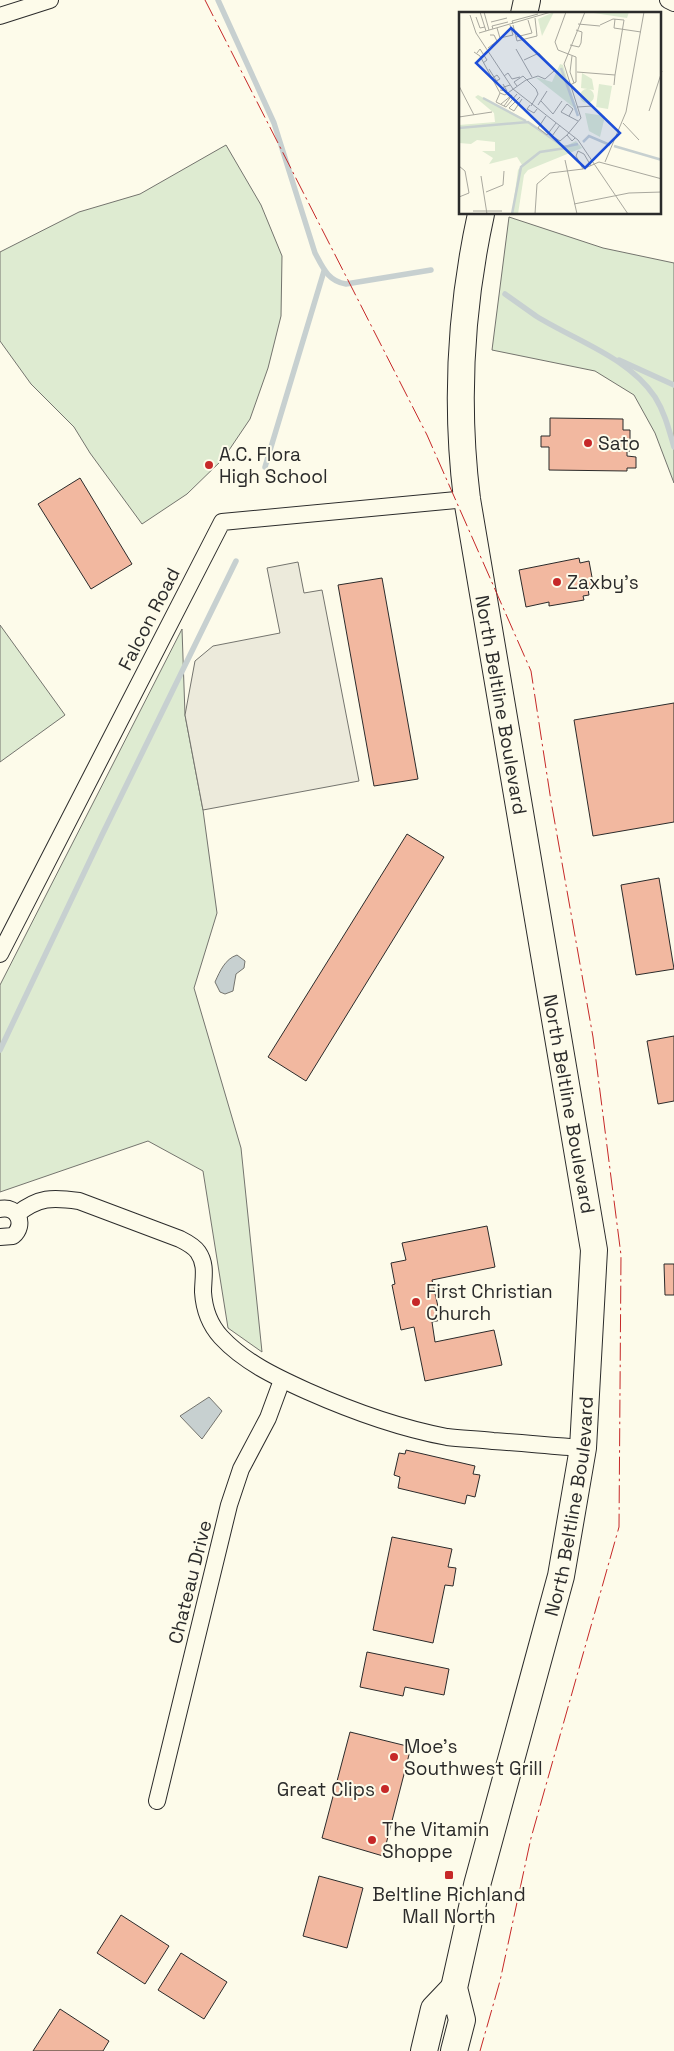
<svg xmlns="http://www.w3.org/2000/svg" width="674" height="2051" viewBox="0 0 674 2051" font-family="'Space Grotesk',sans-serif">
<rect width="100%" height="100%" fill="#fdfbea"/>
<g fill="#deebd1" stroke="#74746e">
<path d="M226,145l35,60 21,51 -1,60 -13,52 -18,51 -27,40 -36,35 -45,30 -52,-71 -16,-26 -43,-43 -31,-43v-89l79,-40 61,-18z"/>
<path d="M509,217l94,31 71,15v220l-19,-50 -21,-38 -39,-24 -103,-21z"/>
<path d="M0,625l65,90 -65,47z"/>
<path d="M182,629l3,86 18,95 14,103 -23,75 47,160 21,204 -34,-24 -25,-157 -55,-30 -148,51v-207z"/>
</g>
<path fill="#eceadb" stroke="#74746e" d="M298,562l6,31 18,-3 37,191 -156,29 -18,-95 10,-54 18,-15 67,-13 -13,-65z"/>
<g fill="#c7d0d0" stroke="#74746e">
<path d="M237,955l8,6 -1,7 -8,6 -3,17 -8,3 -5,-2 -5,-10c5,-11 10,-23 22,-27z"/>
<path d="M209,1397l13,14 -20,28 -22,-23z"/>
</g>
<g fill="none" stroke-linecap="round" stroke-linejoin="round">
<g stroke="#c7d0d0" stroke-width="5.5">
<path d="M218,0l56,123 41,130c8,15 13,28 31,31l85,-14"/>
<path d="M505,294c10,7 21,15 31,22 40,25 92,41 119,81 10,16 14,33 19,50"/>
<path d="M619,360l55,25"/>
<path d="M265,467l59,-196"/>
<path d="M0,1050l102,-215 134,-274"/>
</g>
</g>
<g fill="#f2b8a0" stroke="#2b2b2b">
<path d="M550,418l73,1v11h7v21h-3v5l9,1v11h-9v3l-78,-1v-23h-8v-11h9z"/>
<path d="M80,478l52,86 -41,25 -53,-85z"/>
<path d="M579,558l1,5 9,-2 5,27 -6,1 1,6 -6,1 1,4 -35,6v-4l-23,5 -7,-37z"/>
<path d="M382,578l36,201 -44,7 -36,-201z"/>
<path d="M674,703v119l-81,14 -19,-116z"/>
<path d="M407,834l37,23 -138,224 -38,-24z"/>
<path d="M659,878l15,91 -38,6 -15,-90z"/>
<path d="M674,1036v65l-16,3 -11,-63z"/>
<path d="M487,1226l8,41 -63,13 9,40 -9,2 3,20 59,-12 8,35 -77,16 -11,-54 -13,3 -9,-45 3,-1 -4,-21 15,-3 -4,-17z"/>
<path d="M664,1264h10v31h-9z"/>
<path d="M406,1450l69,16 -2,8 7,1 -5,22 -8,-2 -2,9 -67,-16 2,-11 -6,-2 5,-22 6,1z"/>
<path d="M392,1537l60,12 -4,18 8,1 -3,18 -8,-1 -12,58 -60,-13z"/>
<path d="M367,1652l82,17 -5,26 -39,-8 -2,9 -43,-9z"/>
<path d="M350,1732l61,15 -28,109 -61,-18z"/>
<path d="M319,1876l44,12 -16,60 -44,-12z"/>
<path d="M121,1915l48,31 -24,38 -48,-31z"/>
<path d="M181,1953l46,29 -23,37 -46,-29z"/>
<path d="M60,2009l49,32 -6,10h-70z"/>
</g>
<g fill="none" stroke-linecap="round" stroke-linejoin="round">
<defs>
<g id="street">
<path d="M668,0l6,3"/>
<path d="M0,16l50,-16"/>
<path d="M0,954l222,-432 245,-23"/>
<path d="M0,1209c18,-4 26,16 13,27l-13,1"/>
<path d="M17,1214c22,-17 35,-17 62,-13l101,38c6,3 14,7 18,13 9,13 5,26 5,40 1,16 7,33 18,45 23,25 55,40 86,54 45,20 92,37 140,46 15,2 31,2 46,4 30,2 60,5 90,7"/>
<path d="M157,1801l72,-296 12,-36 27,-51 14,-38"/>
</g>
<g id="primary">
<path d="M524,14l3,-14"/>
<path d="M424,2051l10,-42 20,-21"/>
<path id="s1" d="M454,2051l8,-31 -8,-32 23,-103 84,-309 22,-128 11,-198 -127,-751c-12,-97 -7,-189 14,-285"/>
</g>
</defs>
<use href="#street" stroke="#2b2b2b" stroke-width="18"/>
<use href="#primary" stroke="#2b2b2b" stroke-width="28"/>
<use href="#street" stroke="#fdfbea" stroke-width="16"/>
<use href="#primary" stroke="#fdfbea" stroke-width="26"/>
<path stroke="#c62828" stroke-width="1" stroke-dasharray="18 4 2.5 4" stroke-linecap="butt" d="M205,0l222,435 104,236 20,130 42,236 28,218 -2,272 -88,311 -31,143 -20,70"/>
</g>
<g fill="#c62828" stroke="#fdfbea" stroke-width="2">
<circle cx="588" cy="443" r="5"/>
<circle cx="209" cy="465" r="5"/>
<circle cx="557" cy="582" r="5"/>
<circle cx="416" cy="1302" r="5"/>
<circle cx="394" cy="1757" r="5"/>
<circle cx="385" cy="1789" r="5"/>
<circle cx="372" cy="1840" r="5"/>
<rect x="444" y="1870" width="10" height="10" rx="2.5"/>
</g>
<g text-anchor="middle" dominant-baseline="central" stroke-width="4" stroke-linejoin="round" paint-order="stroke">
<g font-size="19" fill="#2b2b2b" stroke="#fdfbea" text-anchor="start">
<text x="598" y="443">Sato</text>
<text x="219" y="454">A.C. Flora<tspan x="219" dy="22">High School</tspan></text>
<text x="567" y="582">Zaxby's</text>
<text x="426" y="1291">First Christian<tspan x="426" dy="22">Church</tspan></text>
<text x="404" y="1746">Moe's<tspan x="404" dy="22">Southwest Grill</tspan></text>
<text x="375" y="1789" text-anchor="end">Great Clips</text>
<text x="382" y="1829">The Vitamin<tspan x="382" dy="22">Shoppe</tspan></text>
<text x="449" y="1894" text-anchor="middle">Beltline Richland<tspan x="449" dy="22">Mall North</tspan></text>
</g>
<g font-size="19" fill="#2b2b2b" stroke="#fdfbea">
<text transform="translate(149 619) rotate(-63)">Falcon Road</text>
<text transform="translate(501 705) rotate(80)">North Beltline Boulevard</text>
<text transform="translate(569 1104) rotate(80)">North Beltline Boulevard</text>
<text stroke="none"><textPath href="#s1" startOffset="561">North Beltline Boulevard</textPath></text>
<text transform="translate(190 1582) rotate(-76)">Chateau Drive</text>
</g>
</g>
<g transform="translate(459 12)">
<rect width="202" height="202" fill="#fdfbea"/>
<path d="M95,0l-12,24 -4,-17zM128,0h42l-2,6zM101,52l3,1 14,45 -42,-33 17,5zM123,61l10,6 2,11 -13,-2zM140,72l13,2 -4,23 -12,-2zM121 84a7 7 0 1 1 14 0a7 7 0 1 1-14 0ZM19,83l41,21 41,28 6,2 10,-5 6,7 -54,22 -4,5 -6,39h-6l6,-44 4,-5 -5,-8 -28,7 4,-6 -11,-7h13v-9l-18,-2 -6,4 -12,-1v-18l36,-3 -1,-9 -19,-16zM126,101l20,3 -5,21 -11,-6z" fill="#deebd1"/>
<path fill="none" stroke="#c7d0d0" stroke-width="2.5" d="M102,56l17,48M24,86l43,23M0,116l69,-6 36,25 14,-3M124,130l6,-6 21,9M155,134l48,14M53,202l9,-47 19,-15 26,-4"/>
<path fill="none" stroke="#a9a89e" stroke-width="1" d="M21,0l6,19M25,0l5,18M107,0l-11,30 3,8 18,7v25l-6,3M11,3l6,18 37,56 65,51 50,74M17,5l4,11 5,-1M156,7l-1,9 27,4M32,10l16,-4M54,12l-1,-3 26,-7M119,12l22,2M54,13l4,16 20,-5 -2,-18M141,13l13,-6 11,1 -9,55M38,16l3,10 13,-3 -3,-10M34,17l-1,-3 16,-4M20,21l72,-21M57,25l16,-4 -4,-13M111,33l9,2 2,-4 1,-11 -6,-2M29,36l9,-7 -3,-6h-4M57,37l16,28M15,40l6,4 20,37 5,2 21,-15 12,-4 7,3 9,-8M18,41l3,-4 7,11 -4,3M113,44l-2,16 4,11M65,48l15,-7 6,7M30,57l5,8 3,-2 3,4 -4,2M118,60l38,3 -1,10M45,64l4,-3 4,6 8,-2M32,66l3,-1 7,11 9,-3M0,74l15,29M58,74l-3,-4 9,-6 13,13 2,5 -7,12M41,78l7,1 -4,-7M41,81l-4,9 10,5 11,-13M61,85l-11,11 5,3 8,-12M82,89l12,13 9,-13M42,92l11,-9 -8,11M71,93l-3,4 7,4 3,-4M79,93l9,-14M118,95l16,-1M190,99l13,-40M87,104l-8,12 9,7 9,-12M110,104l4,-7 -6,-5 -6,8 17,9M0,105l33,-5M164,111l16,17M101,113l-8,11 8,5 7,-6M116,126l-3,3 -5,-6 14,-17 -17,-54 21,-52M106,148l12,54M146,150l21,-50 18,-100M0,154l6,5 4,22 -10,4M124,157l-7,-13 2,-5 6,3 7,12M22,164l6,38M27,180l17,-7 1,-14M115,192l55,-11 33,-1M14,199h29M76,202l2,-30 13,-11 33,-4 16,-7 63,17"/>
<path fill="#1d4ed8" fill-opacity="0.15" stroke="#1d4ed8" stroke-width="2.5" d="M52,16l109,105 -35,35 -109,-105z"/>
<rect width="202" height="202" fill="none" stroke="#2b2b2b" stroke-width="2.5"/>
</g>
</svg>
